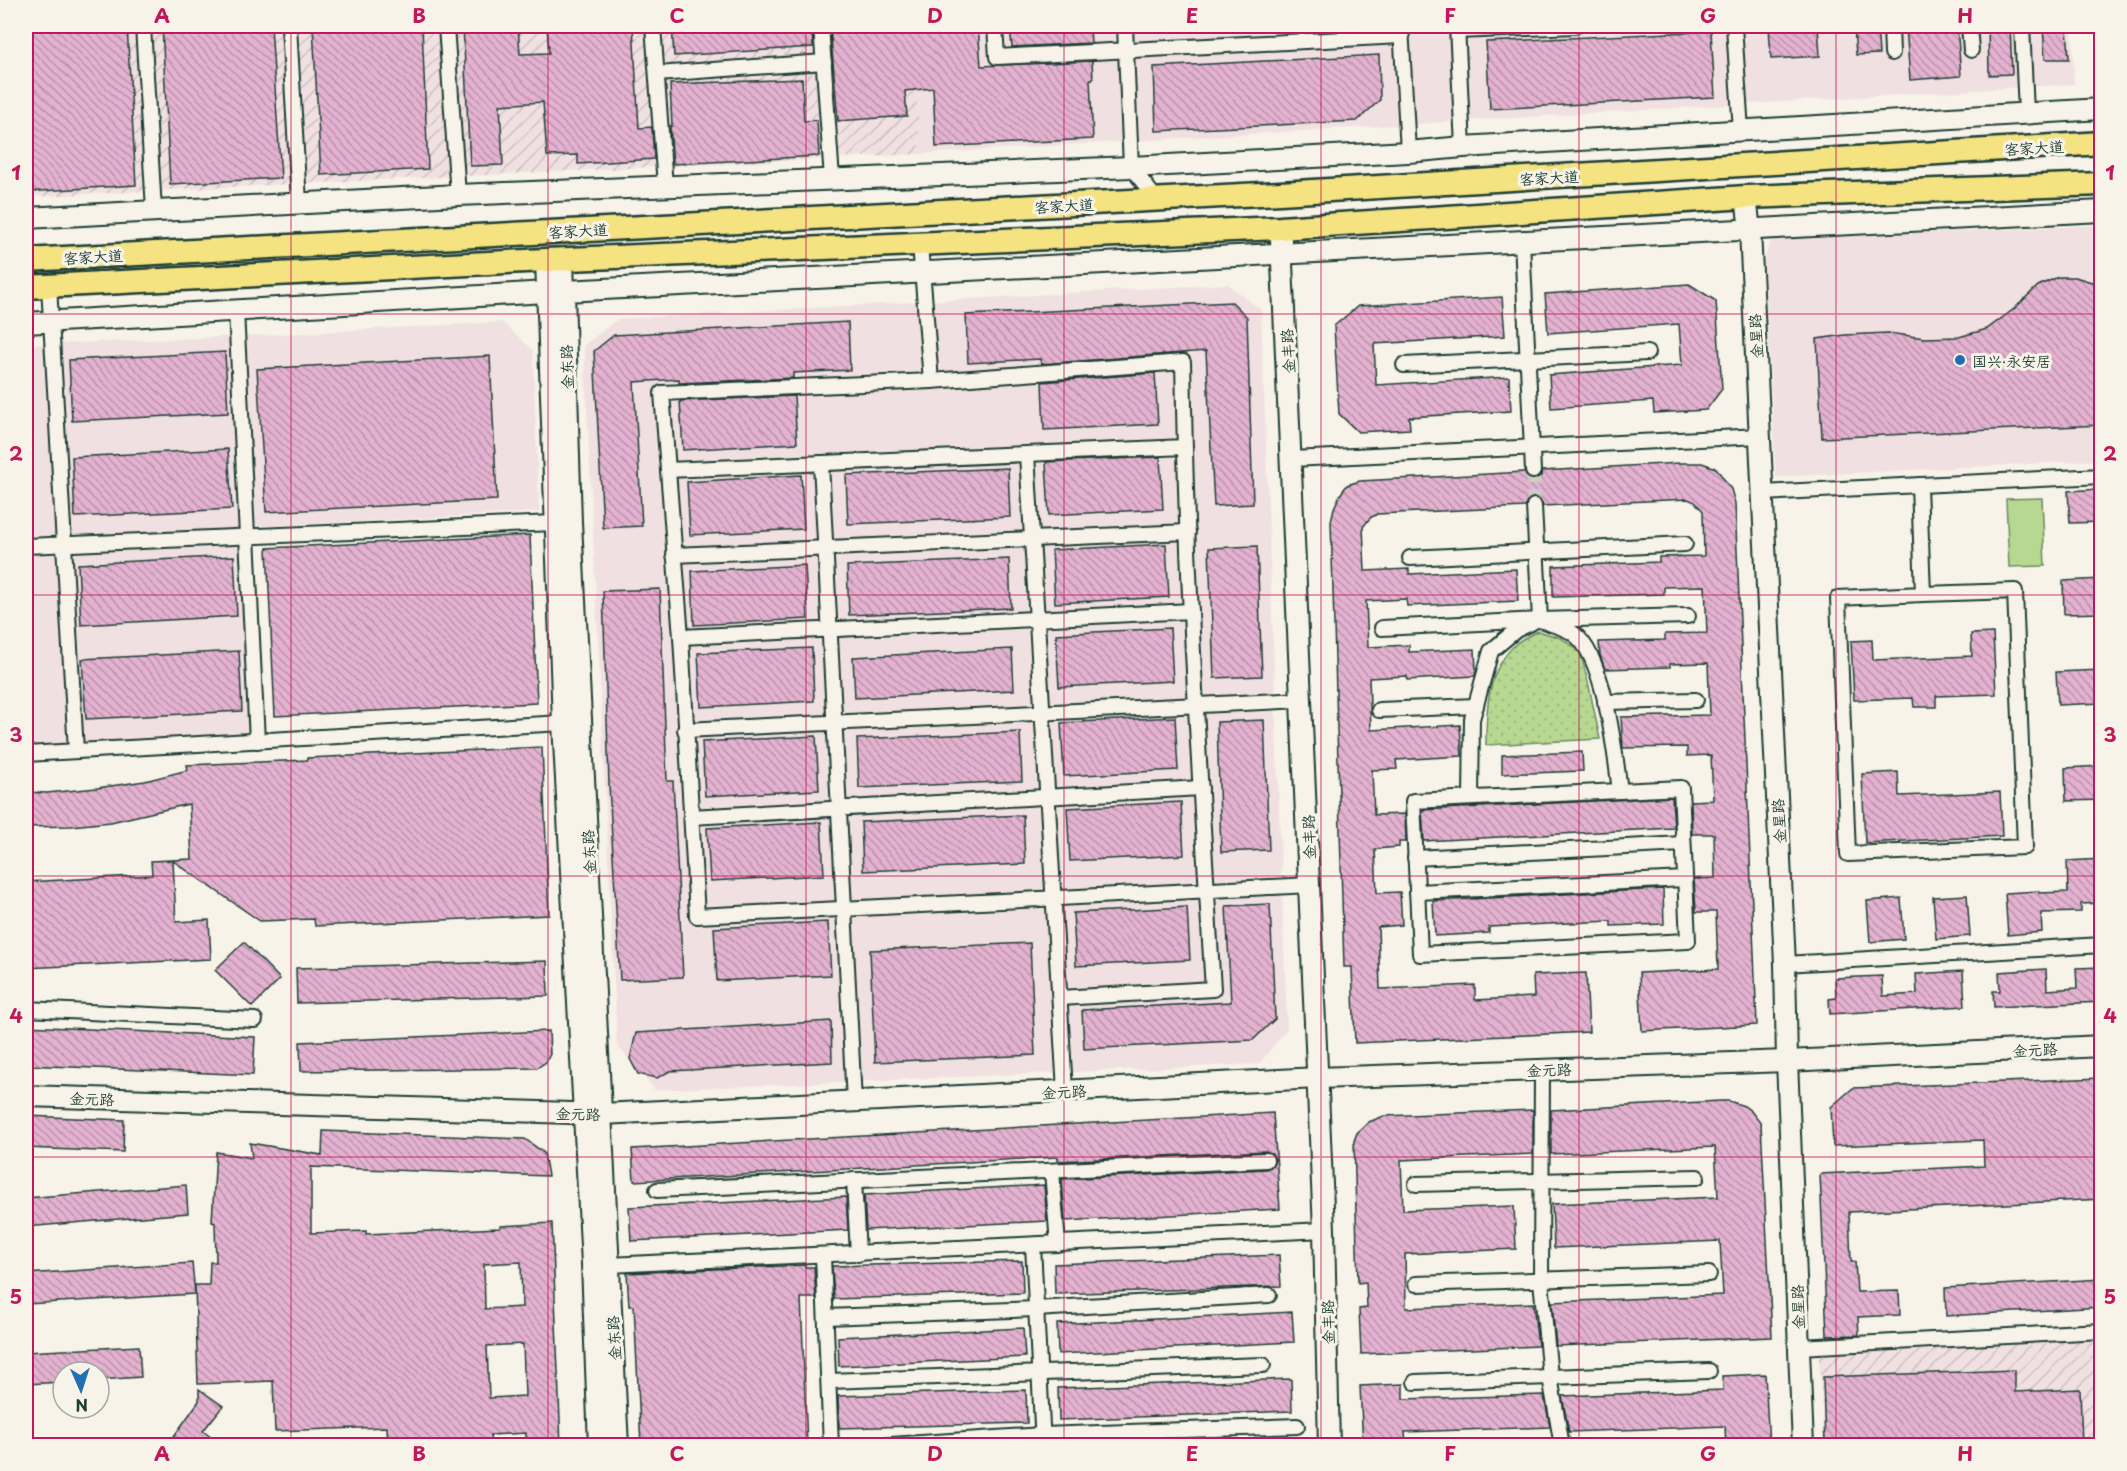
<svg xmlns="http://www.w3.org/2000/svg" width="2127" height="1471" viewBox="0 0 2127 1471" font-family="'Playpen Sans','LXGW WenKai TC',sans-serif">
<defs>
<pattern id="industrial-furrows" width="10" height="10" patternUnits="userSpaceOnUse" patternTransform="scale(1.5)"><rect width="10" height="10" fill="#f1e0e1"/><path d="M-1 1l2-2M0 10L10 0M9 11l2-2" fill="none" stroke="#cec1c2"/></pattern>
<pattern id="garden-dots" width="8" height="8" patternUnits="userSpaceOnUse" patternTransform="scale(1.5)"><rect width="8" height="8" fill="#b6d891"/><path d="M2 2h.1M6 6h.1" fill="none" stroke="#9cba7e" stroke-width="1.8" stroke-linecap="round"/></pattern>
<pattern id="building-back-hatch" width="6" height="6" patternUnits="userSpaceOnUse" patternTransform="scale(1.5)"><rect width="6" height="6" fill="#e4b2d0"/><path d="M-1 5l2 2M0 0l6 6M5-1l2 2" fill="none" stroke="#b892aa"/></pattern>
</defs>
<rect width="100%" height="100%" fill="#f7f3e8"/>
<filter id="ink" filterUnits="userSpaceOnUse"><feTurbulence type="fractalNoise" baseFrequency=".0167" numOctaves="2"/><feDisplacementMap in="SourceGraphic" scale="12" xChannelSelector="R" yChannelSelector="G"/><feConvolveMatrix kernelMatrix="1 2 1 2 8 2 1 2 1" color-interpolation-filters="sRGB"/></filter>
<g filter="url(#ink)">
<g fill="#f1e0e1">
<path d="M913,26h1159l2,58 -1154,70z"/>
<path d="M2101,225v235l-325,17 -12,-218 8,-19z"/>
<path d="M1228,284l33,26 26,719 -28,35 -604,26 -38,-45 -33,-700 34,-26z"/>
<path d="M502,322l31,28 6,162 -283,15 -1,19 8,202 -237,13v-416l220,-9z"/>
</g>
<g fill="url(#industrial-furrows)">
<path d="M26,26h887l7,128 -894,43z"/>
<path d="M2101,1339v106h-277l-5,-90z"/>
</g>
<path fill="#b6d891" stroke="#6a8a62" stroke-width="1.5" d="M2042,498l3,68 -36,1 -3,-68z"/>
<path fill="url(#garden-dots)" stroke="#6a8a62" stroke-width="1.5" d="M1538,631l23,7 19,13 9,35 11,53 -114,6c0,-36 1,-76 31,-102 6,-5 14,-8 21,-12z"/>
<g fill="url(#building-back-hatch)" stroke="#1f3d34" stroke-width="1.5" fill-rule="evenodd">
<path d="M26,26h101l9,159 -110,7z"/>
<path d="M162,26h109l10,152 -111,6z"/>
<path d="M313,26h109l6,143 -107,6z"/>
<path d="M463,26h55l2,28 29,-1 -2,-27h86l6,102 13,-1 2,32 -76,5v-9l-31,1 -4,-54 -43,3 3,60 -33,1z"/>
<path d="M672,26h140l1,21 -139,9z"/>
<path d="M830,26h148l3,40 111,-5 1,18 -3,1 3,59 -157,8 -3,-59 -28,3 2,25 -69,5z"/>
<path d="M1010,26h80l1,17 -79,4z"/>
<path d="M1769,26h49l2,30 -49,3z"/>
<path d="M1854,26h23l2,28 -23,1z"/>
<path d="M1906,26h51l4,50 -51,4z"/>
<path d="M1988,26h22l2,48 -23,1z"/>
<path d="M2043,26h24l2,33h-24z"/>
<path d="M1711,31l4,66 -225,12 -4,-67z"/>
<path d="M1379,55l1,45 -23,21 -201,10 -2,-64z"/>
<path d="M802,79l2,42 13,-1 2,36 -146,8 -3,-38h2l-2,-42z"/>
<path d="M2058,277h17l20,6 7,7v135l-280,13 -5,-99 28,-4 43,-2 37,5 34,-1 28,-8 27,-20 24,-23z"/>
<path d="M1689,284l27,17 6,88 -16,21 -52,3 -1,-12 -102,7 -2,-33 133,-10 -3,-41 -131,9 -3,-39z"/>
<path d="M1502,297l3,39 -131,8 2,41 133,-8 2,34 -102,6 1,12 -52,3 -19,-18 -5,-88 24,-20z"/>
<path d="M1232,302l15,15 6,187 -39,2 -8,-155 -165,13 -1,-5 -72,4 -2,-48z"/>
<path d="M848,322l2,48 -57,3v5l-114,5v-4l-45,3 8,144 -39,2 -9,-177 20,-16z"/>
<path d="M225,352l3,61 -156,8 -3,-61z"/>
<path d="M490,356l7,144 -231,12 -9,-143z"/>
<path d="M1155,373l3,51 -114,6 -2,-48z"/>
<path d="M794,396l3,47 -114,7 -3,-49z"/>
<path d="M228,449l4,60 -157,8 -3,-60z"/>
<path d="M1160,457l3,52 -114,6 -3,-53z"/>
<path d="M1680,463h22l14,5 15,21 4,14 22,522 -115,6 -3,-58 79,-4 -2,-57h-20l-2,-33 21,-1 -1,-44h-22l-1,-33 22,-1 -2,-45 -24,1v-9l-64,1 -2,-31 89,-2 -2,-52 -38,1v3l-65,2 -5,-14 -1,-13 66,-2v-6l42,-1 -2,-47 -41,1v7l-111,3v-31l106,-4v-5l45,-1 -1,-45 -8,-9 -7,-3 -145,7 -2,-5 -7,-4 -5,2 -4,8 -148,7 -7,4 -7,9 2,44 44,-2v5l107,-5 2,32 -111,5 -1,-7 -40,2 2,46 41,-2v7l66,-3 1,22 -1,5 -68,4v-4l-38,2 2,52 89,-5 2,31 -66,4 1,9 -25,1 2,45 31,-1 1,28h-7v5l-24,2 2,44 23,-1 2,33 -24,2 2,62 95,-4v15l59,-3 -1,-22 53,-2 3,59 -234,11 -3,-76h-8l-13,-446 3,-13 6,-13 7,-10 13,-4 164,-9 4,7 6,1 7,-4 1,-5z"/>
<path d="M1008,468l2,49 -162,7 -2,-49z"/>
<path d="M801,475l3,54 -114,6 -3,-53z"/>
<path d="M2102,489v33l-32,1 -2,-32z"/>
<path d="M530,535l7,168 -262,13 -8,-168z"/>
<path d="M1166,544l3,53 -114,6 -3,-53z"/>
<path d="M1257,546l5,130 -48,2 -5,-130z"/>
<path d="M234,556l3,60 -156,9 -3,-61z"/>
<path d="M1009,559l2,49 -162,7 -2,-49z"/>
<path d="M805,565l3,54 -114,6 -2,-54z"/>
<path d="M2102,579v34l-38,1 -1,-33z"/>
<path d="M660,589l7,192h6l10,196 -63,3 -11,-195 -6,-194z"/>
<path d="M1170,628l3,53 -114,6 -3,-53z"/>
<path d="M1993,633l3,61 -60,2v11h-22l-1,-9 -59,2 -3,-59 21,-1 1,20 99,-4 -1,-22z"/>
<path d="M812,648l2,53 -113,6 -3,-54z"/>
<path d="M1012,649l2,41 -159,8 -2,-41z"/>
<path d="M239,651l3,60 -156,8 -4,-60z"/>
<path d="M2102,670v33l-44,2 -2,-33z"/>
<path d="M1175,717l3,53 -114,6 -3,-53z"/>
<path d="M1264,720l5,130 -48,2 -4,-130z"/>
<path d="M1020,732l2,49 -163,7 -2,-49z"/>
<path d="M816,736l3,54 -114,6 -3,-54z"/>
<path d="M542,747l7,168 -234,11 -1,-7 -54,2 -87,-60 3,61 33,-2 2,39 -185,9v-86l126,-7 -1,-14 41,-2 -3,-55 -78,18 -40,4 -45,1v-35l21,1 50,-5 48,-7 43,-11 -1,-5 120,-5v-2z"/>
<path d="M1582,752l1,19 -81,3v-19z"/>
<path d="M2102,766v34l-36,1 -1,-33z"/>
<path d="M1898,772l1,24 101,-4 2,44 -137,7 -3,-69z"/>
<path d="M1672,797l2,31 -250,13 -2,-31z"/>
<path d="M1181,802l3,53 -114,6 -3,-53z"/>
<path d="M1023,815l2,49 -162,7 -2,-49z"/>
<path d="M821,822l3,53 -114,6 -3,-53z"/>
<path d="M2102,859v44l-21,1v8l-40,1 1,19 -34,3 -3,-42 34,-2v2l29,-1 -1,-31z"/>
<path d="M1663,889l1,35 -53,2v-5l-122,6v6l-54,3 -2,-35z"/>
<path d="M1967,895l3,41 -34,3 -3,-42z"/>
<path d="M1901,898l3,41 -34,3 -3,-41z"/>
<path d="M1270,904l5,115 -22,21 -169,9 -2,-39 149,-8 -5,-96z"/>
<path d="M1187,907l3,53 -114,6 -3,-53z"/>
<path d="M828,922l3,53 -114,6 -3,-53z"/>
<path d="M244,942l36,37 -28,28 -37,-37z"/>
<path d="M1030,943l5,112 -160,7 -5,-112z"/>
<path d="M547,961l1,35 -251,7 -1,-35z"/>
<path d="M2102,967v35l-108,5 -1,-16h7l-1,-19 47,-3 1,21 30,-2 -1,-20z"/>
<path d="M1963,971l2,35 -135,8 -1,-15 7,-1 -1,-20 47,-2 1,20 34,-2 -1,-20z"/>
<path d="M831,1021l1,41 -162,9 -13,7 -19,-4 -8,-15 6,-26z"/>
<path d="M26,1026l229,11 -2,38 -227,-10z"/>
<path d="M549,1031l1,23 -4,8 -9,6 -236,3 -1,-29z"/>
<path d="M2102,1078v121l-253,13 2,50h4l2,30 42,-1 1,24 -42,2 1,18 -32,1 -7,-162 164,-8 -1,-26 -150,6 -2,-39 22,-19z"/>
<path d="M1721,1101h8l15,5 7,5 10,13 11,213 -216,9 -4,-44 171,-7 -3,-54 -166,7 -2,-44 166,-7 -3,-50 -164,7v-44z"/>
<path d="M1533,1110v44l-132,6 2,50 111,-4 2,43 -111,5 1,54 127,-5 5,43 -177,8 -2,-45 8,-1 -1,-26 -8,1 -4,-142 3,-8 12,-11 15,-6z"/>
<path d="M1273,1113l7,96 -215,12 -3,-42 204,-10 5,-2 4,-7 -2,-5 -7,-4 -208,10v-4l-424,24 -2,-32z"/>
<path d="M26,1116l98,4 -1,32 -97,-4z"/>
<path d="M323,1131l202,8 19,14 4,23 -237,-9v66l55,-2v3l134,-6v-2l52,-3 9,223h-35v-13l-36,2 1,11h-103l-1,-19 -112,4 -2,-50 -75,3 -3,-99h14l1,-23h6l-1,-39 -3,-1 4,-70 36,6 -2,-15 72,12zM521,1262l1,45 -37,2 -1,-45zM523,1344l2,52 -36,2 -2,-52z"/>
<path d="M186,1185l2,28 -162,14v-29z"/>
<path d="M1044,1185l3,36 -181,9 -2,-35z"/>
<path d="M846,1197l2,33 -217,11 -2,-34z"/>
<path d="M1279,1255l2,31 -226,8 -1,-30z"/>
<path d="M1022,1261l1,32 -189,6 -2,-33z"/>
<path d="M192,1263l3,31 -169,10v-30z"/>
<path d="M805,1265v2h9l2,31h-15l6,148h-166l-7,-140h-5l-2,-33z"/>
<path d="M2102,1279v28l-156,9 -1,-28z"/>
<path d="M1292,1312l2,30 -236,12 -1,-30z"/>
<path d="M1023,1328l2,29 -186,9 -1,-29z"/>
<path d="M139,1346l2,31 -42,3v-8h-36v10l-37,2v-32z"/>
<path d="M2015,1370v22l65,-3 2,57h-51l-1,-4 -99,4h-106l-2,-69z"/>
<path d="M1765,1374l4,72h-43l-1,-20 -156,6 -7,-36 161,-6 -1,-14z"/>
<path d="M1291,1379l1,32 -233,9 -1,-32z"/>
<path d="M1403,1384v15l141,-4 6,32 -145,5 1,14h-43l-3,-60z"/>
<path d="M199,1389l24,17 -20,25 19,15h-42l-8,-7 27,-38z"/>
<path d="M1026,1390l1,33 -188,5 -1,-32z"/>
</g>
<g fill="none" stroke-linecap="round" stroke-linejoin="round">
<path stroke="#cccfc4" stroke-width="14" stroke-dasharray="14 7" stroke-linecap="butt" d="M1533,471l1,35"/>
<defs>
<g id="street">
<path d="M143,26l11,184"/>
<path d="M289,26l10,177"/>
<path d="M446,26l12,169"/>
<path d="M653,26l12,160"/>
<path d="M821,26l11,153"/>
<path d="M995,26l2,31 404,-21"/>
<path d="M1125,26l6,141 26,33"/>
<path d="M1401,26l7,126"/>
<path d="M1457,26l6,121"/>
<path d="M1734,26l7,105"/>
<path d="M1891,26l1,27"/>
<path d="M1969,26l2,24"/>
<path d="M2022,26l4,86"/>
<path d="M1457,31l118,-5"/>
<path d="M657,74l167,-12"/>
<path d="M1522,241l11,230"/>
<path d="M920,244l11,137"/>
<path d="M49,286l27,465"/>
<path d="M236,310l21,431"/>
<path d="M1404,365l243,-12"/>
<path d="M1027,454l38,637"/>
<path d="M1292,459l468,-23"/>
<path d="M821,463l33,639"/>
<path d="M668,470l517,-23"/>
<path d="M1919,485l4,109 92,-3 10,256 -177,7 -10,-256 85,-4"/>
<path d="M1763,493l339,-17"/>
<path d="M1534,506l6,114c10,4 25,7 34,14 31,22 41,120 46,157"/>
<path d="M26,546l529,-23"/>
<path d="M674,555l514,-23"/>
<path d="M1410,558l275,-14"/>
<path d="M1382,628l158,-8 148,-4"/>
<path d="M681,637l510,-26"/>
<path d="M1605,702l91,-2"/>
<path d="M1379,710l97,-4"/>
<path d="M685,730l617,-30"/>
<path d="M26,754l537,-31"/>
<path d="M1681,788l7,153 -268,13 -7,-153z"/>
<path d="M1471,798l1,-79 19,-68 25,-21 15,-7"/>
<path d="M691,817l510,-29"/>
<path d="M1415,858l268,-14"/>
<path d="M1417,892l268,-13"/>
<path d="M1785,964l317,-19"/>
<path d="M1060,998l153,-9c-8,-126 -16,-251 -22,-377 -5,-83 -6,-166 -8,-250l-252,19 -269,12 19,244 16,279c204,-10 409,-20 613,-31"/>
<path d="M26,1009l229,11"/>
<path d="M1542,1070l-1,210 9,97 12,69"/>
<path d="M854,1180l4,74"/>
<path d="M1416,1184l281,-7"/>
<path d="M657,1190l609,-30"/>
<path d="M823,1256l8,190"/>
<path d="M609,1265l715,-35"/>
<path d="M1416,1284l293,-10"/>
<path d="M826,1317l210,-8 233,-14"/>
<path d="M1799,1347l303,-16"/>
<path d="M829,1381l434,-16"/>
<path d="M1415,1382l294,-11"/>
<path d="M876,1446l166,-11 255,-9"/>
<path d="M1043,1446l-10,-201 25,-1 -6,-73"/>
</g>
<g id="secondary">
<path d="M1746,197l4,33 35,734 2,97 16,385"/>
<path d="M26,218l432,-23 673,-28 277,-15 55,-5 639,-38"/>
<path d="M1281,240l43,990 5,216"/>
<path d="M563,259l8,263 47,924"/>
<path d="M546,260l17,463 29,541 7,182"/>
<path d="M26,323l520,-31 1556,-81"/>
<path d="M26,1096l576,18 716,-36 469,-17 315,-15"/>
</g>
<g id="primary">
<path d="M26,260l1254,-67 822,-50"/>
<path d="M26,287l520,-27 734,-32 466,-31 356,-13"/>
</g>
</defs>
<use href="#street" stroke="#1f3d34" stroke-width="18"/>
<use href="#secondary" stroke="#1f3d34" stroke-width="24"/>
<use href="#primary" stroke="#1f3d34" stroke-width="27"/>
<use href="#street" stroke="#f7f3e8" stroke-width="14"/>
<use href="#secondary" stroke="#f7f3e8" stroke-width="20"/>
<use href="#primary" stroke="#f5e382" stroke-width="22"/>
</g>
</g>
<path fill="none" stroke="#c2185b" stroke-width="1.5" stroke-opacity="0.55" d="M291,26v1420M548,26v1420M806,26v1420M1064,26v1420M1321,26v1420M1579,26v1420M1836,26v1420M26,314h2076M26,595h2076M26,876h2076M26,1157h2076"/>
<circle fill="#1f6fb2" stroke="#f7f3e8" stroke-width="2" cx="1960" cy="360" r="6"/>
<g text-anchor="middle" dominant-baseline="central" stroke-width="6" stroke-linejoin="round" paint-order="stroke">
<g font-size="15" fill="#1f3d34" stroke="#f7f3e8">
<text transform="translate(2034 147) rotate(-3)">客家大道</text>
<text transform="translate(1549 177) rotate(-3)">客家大道</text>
<text transform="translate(1064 205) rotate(-3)">客家大道</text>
<text transform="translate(578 230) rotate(-3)">客家大道</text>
<text transform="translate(93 256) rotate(-3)">客家大道</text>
<text transform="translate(1755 336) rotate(-93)">金星路</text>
<text transform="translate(1287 351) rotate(-93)">金丰路</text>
<text transform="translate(566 367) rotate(-92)">金东路</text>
<text transform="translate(1778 821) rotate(-93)">金星路</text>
<text transform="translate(1308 837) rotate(-92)">金丰路</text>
<text transform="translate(588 852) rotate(-93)">金东路</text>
<text transform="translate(2035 1049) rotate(-3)">金元路</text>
<text transform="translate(1549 1069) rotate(-2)">金元路</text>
<text transform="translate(1064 1091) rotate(-3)">金元路</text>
<text transform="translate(92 1098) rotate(2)">金元路</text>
<text transform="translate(578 1113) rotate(1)">金元路</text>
<text transform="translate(1797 1307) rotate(-92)">金星路</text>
<text transform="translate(1327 1322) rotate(-91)">金丰路</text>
<text transform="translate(613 1338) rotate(-93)">金东路</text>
</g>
<g font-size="15" fill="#1f3d34" stroke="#f7f3e8" text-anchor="start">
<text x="1972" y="360">国兴·永安居</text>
</g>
</g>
<rect width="2127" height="1471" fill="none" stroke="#f7f3e8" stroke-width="66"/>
<g transform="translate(81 1390) rotate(177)"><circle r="28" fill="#f7f3e8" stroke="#a1aaa0" stroke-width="1.5"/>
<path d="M0-4.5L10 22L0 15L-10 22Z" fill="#1f6fb2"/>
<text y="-9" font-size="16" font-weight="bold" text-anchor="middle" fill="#1f3d34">N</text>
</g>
<rect x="33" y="33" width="2061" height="1405" fill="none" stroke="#c2185b" stroke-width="2"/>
<g font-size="20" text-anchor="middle" font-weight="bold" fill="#c2185b">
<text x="162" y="23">A</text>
<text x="419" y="23">B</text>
<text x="677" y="23">C</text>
<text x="935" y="23">D</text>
<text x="1192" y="23">E</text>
<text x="1450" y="23">F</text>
<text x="1708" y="23">G</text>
<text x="1965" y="23">H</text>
<text x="16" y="180">1</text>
<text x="2110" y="180">1</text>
<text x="16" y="461">2</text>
<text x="2110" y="461">2</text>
<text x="16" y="742">3</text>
<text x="2110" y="742">3</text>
<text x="16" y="1023">4</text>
<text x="2110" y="1023">4</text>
<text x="16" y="1304">5</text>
<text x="2110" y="1304">5</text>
<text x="162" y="1461">A</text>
<text x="419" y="1461">B</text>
<text x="677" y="1461">C</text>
<text x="935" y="1461">D</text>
<text x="1192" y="1461">E</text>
<text x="1450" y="1461">F</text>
<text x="1708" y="1461">G</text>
<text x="1965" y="1461">H</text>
</g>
</svg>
